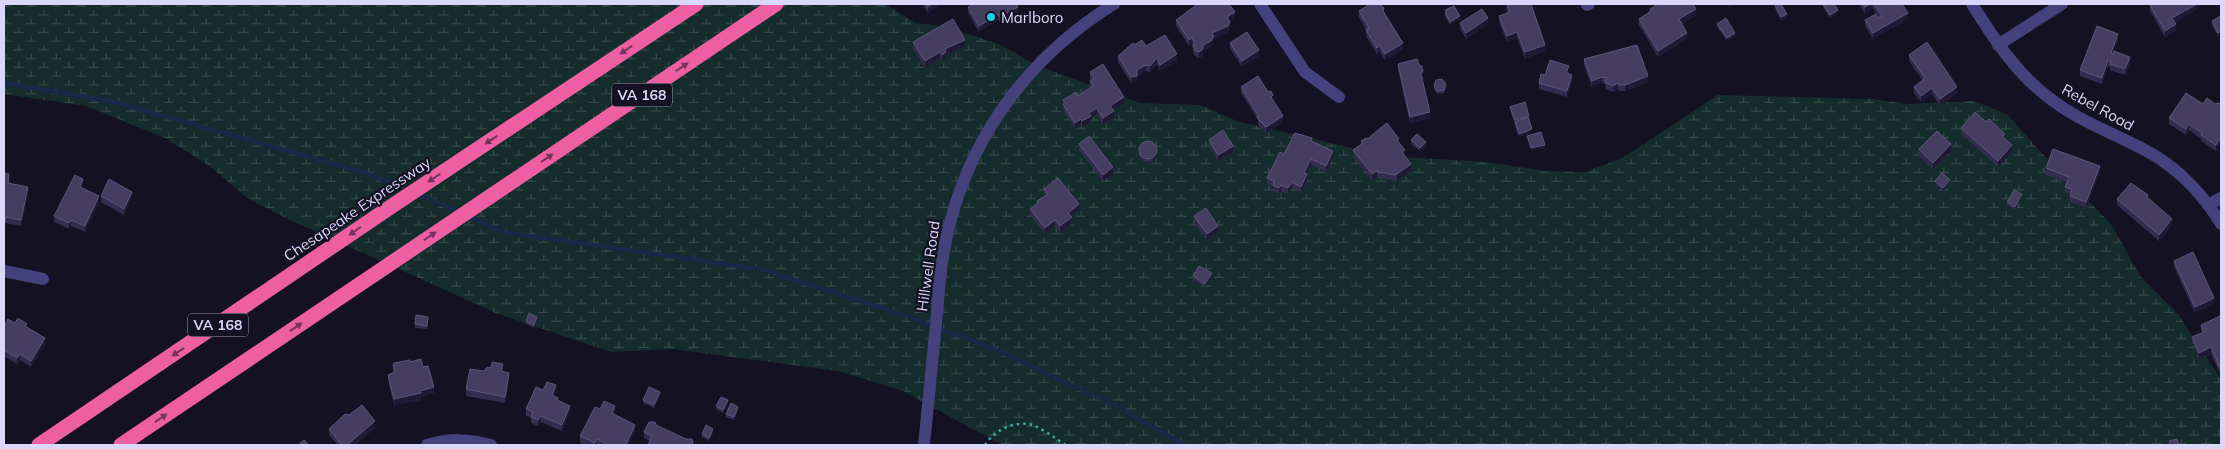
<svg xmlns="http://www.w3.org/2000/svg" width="2225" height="449" viewBox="0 0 2225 449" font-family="Mulish,sans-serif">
<defs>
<pattern id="wetland-marsh" width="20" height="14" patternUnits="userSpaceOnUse" patternTransform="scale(1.25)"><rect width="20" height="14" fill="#142c2b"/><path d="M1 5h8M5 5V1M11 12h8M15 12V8" fill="none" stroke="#364a4b"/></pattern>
</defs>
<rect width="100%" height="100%" fill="#141122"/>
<path fill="url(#wetland-marsh)" d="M4,4h881l31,19 27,3 56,18 37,21 104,38 60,2 37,16 149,35 100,6 60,9 39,1 37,-14 96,-63 154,4 36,5 67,-3 33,14 28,32 75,77 30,53 37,37 43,65v66h-1219l-99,-54 -65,-20 -165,-22 -62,3 -113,-38 -210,-95 -41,-21 -36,-31 -46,-29 -79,-32 -82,-12z"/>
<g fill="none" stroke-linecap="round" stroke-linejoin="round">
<g stroke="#162948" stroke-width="4.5">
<path d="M4,83l106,18 253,71 45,18"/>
<path d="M418,194l43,19"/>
<path d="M468,216l35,16 257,37 135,43 97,36 123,57 69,40"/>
</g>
<path stroke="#3ca9a3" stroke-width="2.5" stroke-dasharray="2.5 4" stroke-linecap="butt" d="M985,445c9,-14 26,-23 43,-21 9,0 29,16 38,21"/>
<g stroke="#44417c" stroke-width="12">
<path d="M1260,4l45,68 34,25"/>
<path d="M1972,4c22,35 45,71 80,96 30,23 67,35 100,54 28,16 53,43 69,70"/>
<path d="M1587,5l2,-1"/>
<path d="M1998,45l64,-41"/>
<path d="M2208,205l13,-7"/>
<path d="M4,271l39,8"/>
<path d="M427,445c23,-7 41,-6 64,0"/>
</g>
<path stroke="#44417c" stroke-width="12" d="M924,445c4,-40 8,-80 12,-121 3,-34 5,-68 14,-101 24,-93 83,-169 164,-219"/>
<g stroke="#ed5fa2" stroke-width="15">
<path d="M39,445l356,-241 301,-200"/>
<path d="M121,445l655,-441"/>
</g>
</g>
<g fill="#332c4e">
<path d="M922,4h19l-13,9z"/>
<path d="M1506,4l39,47 -20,8 -8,-21 -10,4 -8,-20v-6l9,-3 -2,-4z"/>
<path d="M1823,4l15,9 -8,5 -7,-11z"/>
<path d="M1859,4h43l6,15 -35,20 -8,-13v-6l14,-2 -6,-10 -8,6z"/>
<path d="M2199,4v4l-24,15 1,7 -11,7 -15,-26v-6z"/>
<path d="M1775,5l12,12 -6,4 -6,-13z"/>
<path d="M968,7l50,6 -18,10 -2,-3 -19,12 -11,-19z"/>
<path d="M1650,9l46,6 -14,9 5,15 -29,18 -19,-32v-6l11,-7z"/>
<path d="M1445,10l15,9 -10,6 -5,-9z"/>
<path d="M1359,11l25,2 19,36 -18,11 -5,-8 -3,2 -11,-18v-6l-7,-13z"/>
<path d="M2221,16v18l-3,2 -6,-11v-4z"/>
<path d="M1235,18l-6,4 1,6 -2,4 -14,7v3l-3,5 -8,5v4l-4,2 -3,-1 -3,-4v-6l-1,-2 -3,1 -13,-20v-6z"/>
<path d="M1460,23l28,1 -22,15 -6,-10z"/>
<path d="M1717,24l18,12 -8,5 -10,-14z"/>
<path d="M2118,40l-5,14 17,9 -5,12 -15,-5v-3l-2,-1 -6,18 -22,-8v-6z"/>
<path d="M913,42l52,4 -19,9v3l-4,3 -2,-3 -15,9 -12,-19z"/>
<path d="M1230,43l29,13 -17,11 -12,-18z"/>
<path d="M1134,45l12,1 31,15 -17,10 -3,-7 -7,8 -4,-1 -9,6v5l-6,1 -13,-21v-6z"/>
<path d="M1909,55l48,38 -17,13 -8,-12 -11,8 -7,-9v-6l9,-6 -14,-20z"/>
<path d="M1584,59l64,23 -23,9h-6l-1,-2 -5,3 -7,-3 -1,-5 -3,-1 -10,4 -8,-21z"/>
<path d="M1398,64l21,1 4,13h-1l8,40 -20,5 -12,-53z"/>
<path d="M1090,72l34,31 -11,7 1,7 -11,7 -6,-10 -6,4v4l-9,5 -1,-2 -6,4 -12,-19v-10l15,-4 12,-8v-7h1l-1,-3z"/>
<path d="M1569,72l-1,1 4,8 -5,16 -28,-8v-6l6,-8z"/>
<path d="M1434,86l12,1 -2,6 -7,1 -3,-5z"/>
<path d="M1241,87l32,13 10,22 -17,11 -8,-8v-5l-17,-27z"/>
<path d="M2203,104h12l6,1v38l-5,8 -15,-10v-2l-12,-9 -3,5 -17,-11v-6z"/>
<path d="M1510,107l19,12 3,13 -13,5 -9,-27z"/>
<path d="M1961,128l44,11 7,12 -14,16 -37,-33z"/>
<path d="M1367,139l32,3 12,28 -14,11 -1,-2v2l-19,-3v-1l-5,3 -19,-24v-6l8,-6v-3z"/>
<path d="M1209,140l24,12 -15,9 -9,-15z"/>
<path d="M1411,140l15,5 -6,6 -9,-7z"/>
<path d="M1312,141l21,16 -7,15 -15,-7 -4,9v7l-6,12 -9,-5 -4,6 -7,-3 -2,3 -6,-3v-5l-6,-2v-6l17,-24z"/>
<path d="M1079,144l34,29 -10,8 -24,-31z"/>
<path d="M1140,148l17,8 -4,5 -7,1 -6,-4z"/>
<path d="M1919,149l32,2 -18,18 -14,-13z"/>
<path d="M2046,168l54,4 -14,36 -16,-6v-8l-5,-1v-6l2,-5 -21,-7z"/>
<path d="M4,173l5,8v2l19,10 -7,33 -15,-3 -1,4h-1z"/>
<path d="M1935,181l15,2 -7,8 -8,-7z"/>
<path d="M83,185l-1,3 17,15 -14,29 -14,-6 -2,3 -15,-7v-6z"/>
<path d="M1044,189l35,21 -8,7 1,6 -12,10 -5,-7 -10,8 -15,-19v-6l7,-5v-3l8,-5 -1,-1z"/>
<path d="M101,196l31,2 -8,17 -23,-13z"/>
<path d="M2022,197l-7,13 -8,-5v-3z"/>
<path d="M2148,198l24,27 -13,16 -42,-36v-6z"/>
<path d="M1194,216l24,16 -11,8 -13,-18z"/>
<path d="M2174,261l40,43 -19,9 -21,-46z"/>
<path d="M1193,276h19l-7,11 -12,-7z"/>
<path d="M2221,319v57l-10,-22 -12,5 -7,-16v-6l10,-4 -1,-2v-6z"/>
<path d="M428,320l-1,9 -12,-1v-4z"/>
<path d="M537,320l-3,8 -8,-4v-3z"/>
<path d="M15,323l12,4 18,17 -14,23 -11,-7 -3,4 -13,-8v-29z"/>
<path d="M410,362l13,5 11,26 -13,4v3l-27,5 -6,-24v-6l5,-2v-8z"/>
<path d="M503,370l-1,2 7,7 -4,24 -39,-7v-7l18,-18z"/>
<path d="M556,392l-2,4 4,5 12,11 -8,19 -21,-9 -3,4 -7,-3v-5l-5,-2v-7z"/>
<path d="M660,395l-6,13 -11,-5v-3z"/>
<path d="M728,403l-5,10 -7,-4v-3z"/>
<path d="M600,409l15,3 -1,2 21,17 -7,14h-42l-6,-2v-7z"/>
<path d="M738,410l-4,10 -8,-3v-3z"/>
<path d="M656,425l37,20 -43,-4 -6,-3v-6z"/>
<path d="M375,428l-21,17h-16l-9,-10v-6z"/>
<path d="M713,433l-4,8 -7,-4v-3z"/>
</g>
<g fill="#1f1935">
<path d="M932,4h9l-13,9v-6z"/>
<path d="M1728,4h7l-7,4z"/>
<path d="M1870,4h3v4l-8,6v-7z"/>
<path d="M2197,4h2v4l-27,17v-7z"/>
<path d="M1018,7v6l-18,10v-6z"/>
<path d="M1696,9v6l-17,10v-6z"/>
<path d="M1838,10v3l-8,5v-3z"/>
<path d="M1235,12v6l-8,5v-6z"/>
<path d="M1908,13v6l-35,20v-6z"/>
<path d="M998,14v6l-19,12v-6z"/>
<path d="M1787,14v3l-6,4v-4z"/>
<path d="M1460,16v3l-10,6v-3z"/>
<path d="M1488,18v6l-22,15v-6z"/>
<path d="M1230,22v6l-2,4 -14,7v3l-3,5 -8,5v4l-4,2v-6l13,-19z"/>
<path d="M2176,24v6l-11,7v-6z"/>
<path d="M2221,31v3l-3,2v-3z"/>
<path d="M1517,32v6l-10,4v-6z"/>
<path d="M1687,33v6l-29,18v-6z"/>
<path d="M1735,33v3l-8,5v-3z"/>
<path d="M2118,34v6l-7,19v-6z"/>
<path d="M1192,38v7l-3,1v-6z"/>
<path d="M965,40v6l-19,9v3l-4,3v-6l3,-6z"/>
<path d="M1403,43v6l-18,11v-6z"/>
<path d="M1545,45v6l-20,8v-7z"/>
<path d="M1380,46v6l-3,2v-6z"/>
<path d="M1259,50v6l-17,11v-6z"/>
<path d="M940,52v6l-15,9v-6z"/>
<path d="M1177,54v7l-17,10v-6z"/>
<path d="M2130,57v6l-5,12v-6z"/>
<path d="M1157,58v6l-7,8v-6z"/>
<path d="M2108,60v6l-6,18v-6z"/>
<path d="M1146,65v6l-9,6v-7z"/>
<path d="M1572,75v6l-5,16v-6z"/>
<path d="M1137,76v6l-6,1v-6z"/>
<path d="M1648,76v6l-23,9v-6z"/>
<path d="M1602,77v6l-10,4v-6z"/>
<path d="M1618,83v6l-5,3v-6z"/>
<path d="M1957,87v6l-17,13v-7z"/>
<path d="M1932,88v6l-11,8v-6z"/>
<path d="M1124,97v6l-14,9v-6z"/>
<path d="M1097,108v6l-6,4v4l-9,5v-6l7,-8z"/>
<path d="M1114,111v6l-11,7v-6z"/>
<path d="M1430,112v6l-20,5v-6z"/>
<path d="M1283,116v6l-17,11v-6z"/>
<path d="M1081,119v6l-6,4v-6z"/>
<path d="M2189,124v6l-3,5v-6z"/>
<path d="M1532,129v3l-13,5v-3z"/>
<path d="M2221,137v6l-5,8v-6z"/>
<path d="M1426,142v3l-6,6v-3z"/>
<path d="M1951,144v7l-18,18v-6z"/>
<path d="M1545,145v3l-14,3v-3z"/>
<path d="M2012,145v6l-14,16v-6z"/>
<path d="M1233,146v6l-15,9v-6z"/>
<path d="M1333,151v6l-7,15v-6z"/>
<path d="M1157,153v3l-4,5v-3z"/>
<path d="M1311,159v6l-7,14v-6z"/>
<path d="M1411,164v6l-14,11v-7z"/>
<path d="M2100,166v6l-14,36v-6z"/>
<path d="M1113,167v6l-10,8v-6z"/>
<path d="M1378,170l-1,7 -5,3v-6z"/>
<path d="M1307,174v7l-6,12v-6z"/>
<path d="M83,179v6l-3,8v-6z"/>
<path d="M1950,180v3l-7,8v-3z"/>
<path d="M1292,182v6l-4,6v-6z"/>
<path d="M1281,185v6l-2,3v-6z"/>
<path d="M28,187v6l-7,33v-6z"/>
<path d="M132,192v6l-8,17v-6z"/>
<path d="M2022,194v3l-7,13v-3z"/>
<path d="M99,196v7l-14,29v-6z"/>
<path d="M1079,204v6l-11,9v-6z"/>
<path d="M1072,217v6l-12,10v-7z"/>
<path d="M2172,219v6l-13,16v-6z"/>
<path d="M71,220v6l-2,3v-6z"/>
<path d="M1055,220v6l-10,8v-6z"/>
<path d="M1218,226v6l-11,8v-6z"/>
<path d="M1212,273v3l-7,11v-3z"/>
<path d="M2214,298v6l-19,9v-6z"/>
<path d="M537,317v3l-3,8v-3z"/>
<path d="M45,338v6l-14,23v-6z"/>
<path d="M2211,347v7l-12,5v-6z"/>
<path d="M20,354v6l-3,4v-6z"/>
<path d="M509,373v6l-4,24v-6z"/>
<path d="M556,385v7l-4,9v-6z"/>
<path d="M434,387v6l-13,4v3l-27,5v-6z"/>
<path d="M660,392v3l-6,13v-3z"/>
<path d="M728,400v3l-5,10v-3z"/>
<path d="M570,406v6l-8,19v-6z"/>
<path d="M615,406v6l-3,7v-6z"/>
<path d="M738,407v3l-4,10v-3z"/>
<path d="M541,416v6l-3,4v-6z"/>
<path d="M375,421v7l-21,17h-7z"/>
<path d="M635,425v6l-7,14h-2z"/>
<path d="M713,429v4l-4,8v-3z"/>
<path d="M597,439v6h-2v-2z"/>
</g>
<g fill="#453e60" stroke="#5c5678">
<path d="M926,4h6l-4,3z"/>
<path d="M974,4h42l2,3 -18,10 -2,-3 -19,12 -11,-19z"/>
<path d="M1198,4h31l6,8 -8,5 3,5 -2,4 -16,7 2,3 -3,5 -8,4v4l-4,3 -3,-1 -3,-4 2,-4 -3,-5 -3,2 -13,-20z"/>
<path d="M1370,4h10l4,4 -1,3 20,32 -18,11 -5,-8 -3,2 -11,-18 3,-2 -10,-17z"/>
<path d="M1507,4h24l14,41 -20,7 -8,-20 -10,4 -8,-20 11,-4z"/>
<path d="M1658,4h35l3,5 -17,10 8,14 -29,18 -19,-32 12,-8 -1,-2z"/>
<path d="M1777,4h4l6,10 -6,3 -6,-12z"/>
<path d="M1823,4h11l4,6 -8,5z"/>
<path d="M1862,4h8l-5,3z"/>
<path d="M1874,4h28l6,9 -35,20 -8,-13 11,-6 2,4 4,-2z"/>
<path d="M2151,4h46l-25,14 4,6 -11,7 -15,-26z"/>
<path d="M1454,6l6,10 -10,6 -5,-9 2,-1 -2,-2z"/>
<path d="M1482,9l6,9 -22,15 -6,-10z"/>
<path d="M2221,16v15l-3,2 -6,-12z"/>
<path d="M1726,18l9,15 -8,5 -10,-14z"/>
<path d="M953,19l12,21 -20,9 1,3 -4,3 -2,-3 -15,9 -12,-19z"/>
<path d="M2097,26l21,8 -7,19 2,1 1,-3 16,6 -5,12 -15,-5 1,-3 -3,-1 -6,18 -22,-8z"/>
<path d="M1247,32l12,18 -17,11 -12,-18z"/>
<path d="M1165,35l12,19 -17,11 -3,-7 -7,8 -4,-1 -9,5v6l-6,1 -13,-21 15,-13 1,2 8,-5 4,6z"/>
<path d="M1927,42l30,45 -17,12 -8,-11 -11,8 -7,-9 11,-9 -16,-23z"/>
<path d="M1637,45l11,31 -23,9h-6l-1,-2 -5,3 -7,-3 -1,-3 2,-2 -5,-1 -10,4 -8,-22z"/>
<path d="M1417,59l2,6 3,1 1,5 -2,3 9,38 -20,5 -12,-53z"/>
<path d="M1550,60l19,6 -3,7 6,2 -5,16 -28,-8 2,-9 4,1z"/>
<path d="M1103,64l21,33 -14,9 4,5 -11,7 -6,-10 -8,5 2,3 -9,5 -1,-2 -6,4 -12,-19 2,-1 -2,-3 13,-8 2,4 15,-10 -3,-5 4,-2 -4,-7z"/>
<path d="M1258,76l10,16 3,-1 2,4 -2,2 12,19 -17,11 -8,-8v-4l-17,-28z"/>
<path d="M1442,79l4,5 -2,6 -7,1 -3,-5 2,-6z"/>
<path d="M2186,93l17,11 4,-6 8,6 4,-1 2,2v32l-5,8 -15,-10 1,-2 -13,-9 -3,5 -17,-11z"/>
<path d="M1525,102l4,14 -14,4 -5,-13z"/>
<path d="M1975,112l11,10 3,-3 16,15 -3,2 10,9 -14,16 -37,-33z"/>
<path d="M1528,117l4,12 -13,5 -4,-12z"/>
<path d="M1387,123l12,16 -2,1 8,10 -3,2 9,12 -14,10 -1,-1v2l-19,-3 1,-2 -6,4 -19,-24 10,-7 -2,-2 5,-3 1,1z"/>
<path d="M1223,130l10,16 -15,9 -9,-15z"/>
<path d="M1937,131l14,13 -18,19 -14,-14z"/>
<path d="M1541,132l4,13 -14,3 -4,-12z"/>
<path d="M1295,133l17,5 -1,3 22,10 -7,15 -15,-7 -7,14 3,1 -6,13 -9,-5 -4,6 -7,-3 -2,3 -6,-3 1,-4 -7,-3 13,-26 4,2z"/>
<path d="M1417,134l9,8 -6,6 -9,-8z"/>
<path d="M1089,136l24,31 -10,8 -24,-31z"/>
<circle cx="1148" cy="150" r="9"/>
<path d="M2053,149l47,17 -14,36 -16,-6 2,-7 -7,-2 4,-10 -23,-9z"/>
<path d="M4,173l5,1 -1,9 20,4 -7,33 -15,-3 -1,4h-1z"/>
<path d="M1942,173l8,7 -7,8 -8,-7z"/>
<path d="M75,175l8,4 -3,8 19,9 -14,30 -14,-6 -2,3 -15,-7z"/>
<path d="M1058,178l21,26 -11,9 4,4 -12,9 -5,-6 -10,8 -15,-19 8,-6 -1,-2 11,-7 -4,-5z"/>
<path d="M109,179l23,13 -8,17 -23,-13z"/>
<path d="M2131,183l17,12 -1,2 25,22 -13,16 -42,-36z"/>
<path d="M2014,190l8,4 -7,13 -8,-5z"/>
<path d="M1206,208l12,18 -11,8 -13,-18z"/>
<path d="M2193,252l21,46 -19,9 -21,-46z"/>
<path d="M1199,266l13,7 -7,11 -12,-8z"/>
<path d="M529,313l8,4 -3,8 -8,-4z"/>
<path d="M416,315l12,2 -1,9 -12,-2z"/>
<path d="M2220,316l1,3v51l-10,-23 -12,6 -7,-16 12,-5 -3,-7z"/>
<path d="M18,318l9,6 -2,2 20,12 -14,23 -11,-7 -3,4 -13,-8v-23l4,-8 7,4z"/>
<path d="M421,359l2,8 5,-1 6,21 -14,4 1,2 -27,6 -6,-24 7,-3 -2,-7 1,-2 16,-3v2z"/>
<path d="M492,362l11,2 -2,7 8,2 -4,24 -39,-8 4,-20 14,2 3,-4 4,1z"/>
<path d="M547,382l9,3 -4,10 6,3 -1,2 13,6 -8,19 -21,-9 -3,4 -7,-3 2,-5 -7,-3 10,-22 7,3z"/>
<path d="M649,387l11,5 -6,13 -11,-5z"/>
<path d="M721,397l7,3 -5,10 -7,-4z"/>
<path d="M604,401l11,5 -3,7 23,12 -9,20h-17l-12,-6 -2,4 -15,-7 15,-29 5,2z"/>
<path d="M731,403l7,4 -4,10 -8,-3z"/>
<path d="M362,405l13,16 -28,24h-5l-13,-16 16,-15 4,1z"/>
<path d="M649,422h6l1,3 30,14h6l1,3 -1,3h-44l4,-9 -8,-4z"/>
<path d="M706,425l7,4 -4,9 -7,-4z"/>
<path d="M2177,439l2,6h-9l-1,-4z"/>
<path d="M304,440l5,5h-11z"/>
</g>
<defs><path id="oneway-solid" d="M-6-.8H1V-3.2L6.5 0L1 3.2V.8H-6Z" transform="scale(1.25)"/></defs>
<g fill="#76345c">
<use href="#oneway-solid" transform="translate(626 50) rotate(146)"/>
<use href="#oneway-solid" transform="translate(682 67) rotate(-34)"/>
<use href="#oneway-solid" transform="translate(491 140) rotate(146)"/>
<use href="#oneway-solid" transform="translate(547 158) rotate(-34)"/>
<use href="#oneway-solid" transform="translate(434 178) rotate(147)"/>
<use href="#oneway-solid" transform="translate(355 231) rotate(145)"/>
<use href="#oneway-solid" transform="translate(430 236) rotate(-34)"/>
<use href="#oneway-solid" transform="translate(296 327) rotate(-34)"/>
<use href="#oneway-solid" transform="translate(178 352) rotate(146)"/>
<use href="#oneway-solid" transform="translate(161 418) rotate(-34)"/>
</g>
<circle fill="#1acee3" stroke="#141122" stroke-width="2" cx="991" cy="17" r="5"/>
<g text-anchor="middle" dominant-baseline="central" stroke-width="4.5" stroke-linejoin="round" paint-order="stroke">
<g fill="#141122" stroke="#9f9cb9" stroke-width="1">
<rect x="612" y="83.5" width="60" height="23" rx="4"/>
<rect x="188" y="313.5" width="60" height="23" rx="4"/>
</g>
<g font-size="14" font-weight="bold" fill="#dbd7fa">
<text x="642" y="95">VA 168</text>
<text x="218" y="325">VA 168</text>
</g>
<g font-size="15" fill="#dbd7fa" stroke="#141122" text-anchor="start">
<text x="1001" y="17">Marlboro</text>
</g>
<g font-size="15" fill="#dbd7fa" stroke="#141122">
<text transform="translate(2098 107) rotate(29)">Rebel Road</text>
<text transform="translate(357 209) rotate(-34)">Chesapeake Expressway</text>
<text transform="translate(928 266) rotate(-82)">Hillwell Road</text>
</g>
</g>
<rect width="2225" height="449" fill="none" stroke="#dbd7fa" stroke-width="10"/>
</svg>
